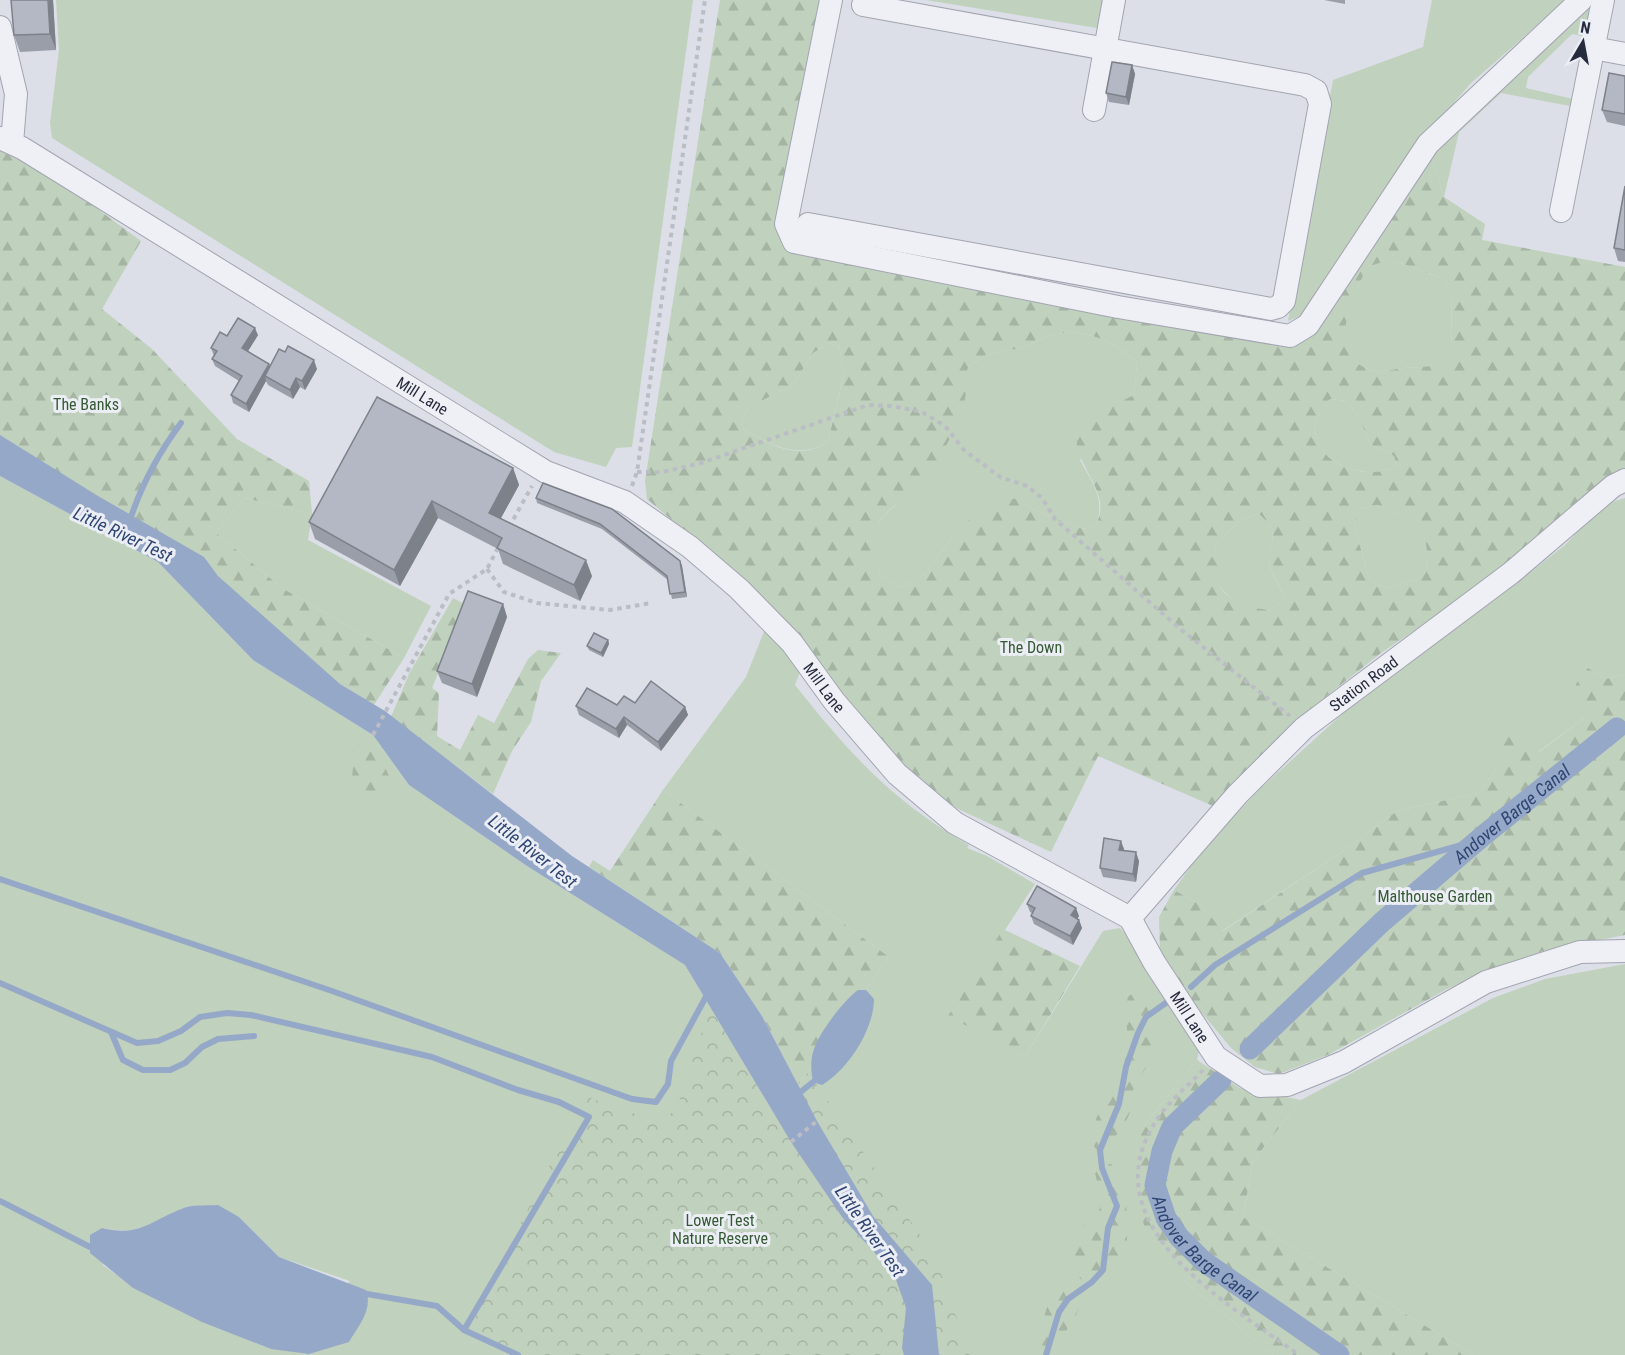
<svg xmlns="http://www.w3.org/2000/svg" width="1625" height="1355" viewBox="0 0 1625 1355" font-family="'Roboto Condensed',sans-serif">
<defs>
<pattern id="forest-firs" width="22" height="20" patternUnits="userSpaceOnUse" patternTransform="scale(1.5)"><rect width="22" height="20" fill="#c0d1bd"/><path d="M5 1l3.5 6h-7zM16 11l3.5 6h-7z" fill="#a5b4a3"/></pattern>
<pattern id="park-crowns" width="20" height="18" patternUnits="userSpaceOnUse" patternTransform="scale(1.5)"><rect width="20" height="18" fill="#c0d1bd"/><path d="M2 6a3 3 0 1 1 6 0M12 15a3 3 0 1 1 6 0" fill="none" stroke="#a5b4a3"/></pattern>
</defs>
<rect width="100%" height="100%" fill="#dcdfe7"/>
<g fill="#c0d1bd" fill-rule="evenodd">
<path d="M56,0h637l-61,447 -16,1 -10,19 -52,-15 -502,-314 -2,-15 9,-73z"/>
<path d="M926,0h177l-6,28z"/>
<path d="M1432,0h134l-95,83 -44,51 -124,181 -15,6 45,-241 90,-33z"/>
<path d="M1591,3l-4,34 -15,-3 -44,43 -2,11 51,12 -2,7 -74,-14 -42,39 -15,65 -14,-46z"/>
<path d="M1385,261h10l46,17 10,12 1,61c-17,19 -26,15 -49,17 -8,1 -19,4 -27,3 -54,-11 -25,-74 -8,-104z"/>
<path d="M1069,332c31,3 45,11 68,30l-3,33 -14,8 -40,57c12,22 26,40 16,65l-13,4 -51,-20 -12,-11 -63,33 -32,43 -25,14 -20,-13 -6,-21 -1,-22 11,-17 37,-32 45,-103 2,-13 17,-11 20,-6 15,-1 30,-14z"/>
<path d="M829,343l10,3 5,27 -16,68c-28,20 -57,4 -84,-11l-3,-10 8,-13 44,-22 20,-32z"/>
<path d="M1330,399l17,2 13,18 10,25 24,12 3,10c-43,22 -112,-20 -67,-67z"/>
<path d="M0,476l158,86 95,98 120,75 36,50 118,81 158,99 106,177 113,213h-904zM183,1208l56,9 40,40 71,24 -79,68c-58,-23 -118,-46 -168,-84l-1,-37c35,8 51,-5 81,-20z"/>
<path d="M244,498l68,16 -4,26 123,66 -27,52 -122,-70 -66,-55z"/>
<path d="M1625,498v176l-20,5 -20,-13 2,50 -49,36 -23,-18 -16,31 -20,28 -82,18 -51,38 -124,82 -21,-26 -27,-15 29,-41 58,-61 89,-81 183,-137 32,-25 31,-32 19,-12z"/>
<path d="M1377,505c40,16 54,20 49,67l-8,7 -32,9 -16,-8 -16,-54 6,-17z"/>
<path d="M1259,514c27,23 5,30 11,53 3,11 11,18 14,32l-13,11c-19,-1 -40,-6 -51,-24 -5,-8 -4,-28 -5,-38 12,-16 24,-30 44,-34z"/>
<path d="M765,629l36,40 -6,16c54,68 97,116 174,160l-2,3 20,8 48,28 -86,131 76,42 78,-126 17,-3 17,19 62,104 -2,9 -55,68 36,148 95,79h-334l-141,-270 91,-128 -226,-167 83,-113z"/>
<path d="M1625,964v391h-151l-231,-138 10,-56 48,-61 192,-102 52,-19z"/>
</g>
<g fill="url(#forest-firs)" fill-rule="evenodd">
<path d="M720,0h110l-36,242 496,94 140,-185 14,46 41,27 -3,16 143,27v203l-153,122 -91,61 -72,57 -96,96 -115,-50 -47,96 -95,-44 -49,-35 -143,-175 -117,-99 -2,-18zM1385,261h10l46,17 10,12 1,61c-18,19 -26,15 -49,17 -8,1 -19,4 -27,3 -53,-11 -25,-74 -8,-104zM1069,332c31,3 45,11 68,30l-3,33c-14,8 -33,12 -46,22 -29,25 6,56 11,81 3,10 1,18 -3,27l-13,4 -51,-20 -12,-11 -22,3 -22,12 -19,18 -32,43 -25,14 -20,-13c-21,-75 23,-58 54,-108 10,-15 25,-46 30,-63 3,-11 2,-25 4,-37l17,-11 20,-6 15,-1 30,-14zM829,343l10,3 5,28 -16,67c-28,21 -57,4 -84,-11l-3,-10 8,-13 44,-22 20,-32zM1330,399l17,2 13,18 10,25 24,12 3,10c-43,22 -112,-20 -67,-67zM1377,505c39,16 54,20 49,67l-8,7 -32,9 -16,-8 -16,-54 6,-17zM1259,514c27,23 5,30 11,53 3,11 11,17 14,32l-13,11c-17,-1 -49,-9 -52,-28 -2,-11 -2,-23 -4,-34 12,-16 24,-30 44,-34z"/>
<path d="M0,151l53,25 88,65 -39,68 50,40 85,90 72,42 3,33 -68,-16 -28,35 66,55 122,70 -30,47 -34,-21 -340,-231z"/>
<path d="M453,598l13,7 -34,83 7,5 -2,43 23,14 18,-35 16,8 34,-64 10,-9 23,3 -20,28 -10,41 -19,29 -19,43 -102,-77 18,-43z"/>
<path d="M1585,666l20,13 20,-5v261l-82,16 -96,38 -117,65 -51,20 -24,-7 -24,-19 -40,-48 -31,-50 -1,-33 15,-27 27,15 22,26 123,-82 51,-38 82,-18 20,-28 5,-26 11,-6 24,19 48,-36 -17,-19z"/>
<path d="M365,743l12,8 18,37 -43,7c0,-18 0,-31 5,-49z"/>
<path d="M663,790l226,167 -91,128 -36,-69 -42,-63 -131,-86 4,-7 17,11z"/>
<path d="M1003,929l77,37 -55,91 -77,-41z"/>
<path d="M1135,991l9,1c14,18 16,48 5,70 -4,9 -13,18 -16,28 -2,8 -1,19 -5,27 -6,12 -16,22 -22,35l-10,-3 -5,-7v-11l11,-26 11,-12 15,-53 -3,-31 3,-12z"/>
<path d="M1197,1060l43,28 61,12 -48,61 -10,56 231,138h-201l-95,-79 -31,-39 -12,-48 1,-26 6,-35z"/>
<path d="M1111,1164c18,16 16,35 15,57 -1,4 1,9 1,14 1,22 -14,43 -33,54 -5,-4 -15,-10 -17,-15 -6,-12 -6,-35 3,-45 6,-8 16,-6 19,-18 4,-14 -3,-32 -6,-46z"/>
<path d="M1066,1285l14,11c2,23 -22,36 -23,59h-24l17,-58 9,-11z"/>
</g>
<path fill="url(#park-crowns)" d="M710,1007l65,109 33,-44 127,185 35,98h-454l-48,-25 116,-234 72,25 20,-10z"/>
<g fill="#96a8c8">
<path d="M0,435l98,61 106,61 14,19 122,108 45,27 187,145 148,97 42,63 55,105 56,95 59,69 7,70h-35l-2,-7 4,-40 -12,-34 -52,-57 -51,-75 -106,-177 -158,-99 -118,-81 -36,-50 -120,-75 -95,-98 -158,-86z"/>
<path d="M858,990h8l8,9c0,30 -26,71 -52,86l-9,-3c-2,-11 -3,-22 1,-33 5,-16 30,-49 44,-59z"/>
<path d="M218,1205l21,12 40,40 87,33c7,20 -7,35 -17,52l-40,12 -38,-5 -69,-27 -69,-34 -43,-35v-18l12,-7c37,9 47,-6 79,-19 10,-5 25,-3 37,-4z"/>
</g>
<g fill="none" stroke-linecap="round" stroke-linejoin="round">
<g stroke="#96a8c8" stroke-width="6">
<path d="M129,523c12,-38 28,-68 52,-100"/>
<path d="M0,879l332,112 300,108 24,3 12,-18 3,-23 37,-68"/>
<path d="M0,983l137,60 21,-2 23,-10 19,-14 27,-4 24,2 181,42 86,33 41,12 30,15 -125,213"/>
<path d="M1191,987l24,-22 147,-92 114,-32"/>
<path d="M111,1032l12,28 20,10h27l15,-7 17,-16 16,-8 36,-3"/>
<path d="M797,1095l16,-13"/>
<path d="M0,1201l90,46"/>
<path d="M367,1294l70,12 27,24 54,25"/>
<path d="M1046,1355l13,-43 9,-13 24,-17 11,-12 5,-42 9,-22 -15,-38 -2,-18 19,-46 7,-37 12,-34 8,-16 24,-17"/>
</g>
<g stroke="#96a8c8" stroke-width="21">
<path id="s1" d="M1250,1049l132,-127 102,-87 133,-107"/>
<path id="s2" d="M1221,1080l-49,47 -10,24 -7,34 11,33 13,19 24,24 136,94"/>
</g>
<defs>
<g id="minor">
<path d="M831,0l-45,224 8,18 324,65 172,29 18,-11 120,-181 153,-144"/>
<path d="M0,27l16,67 -4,49"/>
<path d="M1593,48l32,6"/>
<path d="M1094,110l20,-110"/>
<path id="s3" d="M0,138l22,10 524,324 79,30 65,45 49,42 53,54 42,58 63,73 58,49 175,95 24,44 62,95 44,29 27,-1 57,-23 142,-80 94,-30 45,-1"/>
<path d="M1561,211l42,-211"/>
<path d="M808,224l463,85 7,-2 6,-6 36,-197 -4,-13 -11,-6 -442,-80"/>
<path id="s4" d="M1130,918l107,-123 67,-67 207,-155 102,-87 12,-6"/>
</g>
</defs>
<use href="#minor" stroke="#a2a5b1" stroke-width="24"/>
<g stroke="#bbbdc5" stroke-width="4" stroke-dasharray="4.5 4.5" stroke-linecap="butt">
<path d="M637,472h26l38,-9 167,-58 24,1 30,6 23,14 19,24 36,27 27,9 15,12 13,21 124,109 111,88"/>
<path d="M632,486l5,-14 68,-472"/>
<path d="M509,527l23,-41"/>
<path d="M487,569l17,23 33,11 73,7 41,-7"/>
<path d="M373,735l76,-141 38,-25 13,-25"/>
<path d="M1203,1070c-15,16 -36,33 -47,51 -68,105 73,183 143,234"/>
<path d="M791,1142l26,-21"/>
</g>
<use href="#minor" stroke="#eff0f5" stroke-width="22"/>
</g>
<g fill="#9a9ea9">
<path d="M53,0l3,50 -36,2 -6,-17z"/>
<path d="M1324,0h21v4z"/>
<path d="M1132,65l3,9 -6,31 -20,-3 -3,-9z"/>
<path d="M1625,76v50l-18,-4 -5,-12z"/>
<path d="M1625,186v76l-7,-1 -4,-13z"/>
<path d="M258,335l-10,16 21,13 1,2 47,3 -12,21 -5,-3 -7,12 -25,-14 -2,-4 -17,31 -16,-9 -2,-8 8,-14 -24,-15 -3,-7 2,-3 -3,-8 16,-12z"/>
<path d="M513,468l6,17 -18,33 91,58 -12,25 -77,-37 -5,-15 -60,-31 -38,68 -85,-47 -6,-17z"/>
<path d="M543,483l137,78 2,5 5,31 -15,2 -4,-19 -66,-51 -65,-26 -1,-5z"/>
<path d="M503,604l4,13 -30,80 -35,-14 -5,-12z"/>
<path d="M608,640l1,4 -6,13 -14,-7 -2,-4z"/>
<path d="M635,703l50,4 3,8 -27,36 -34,-26 -8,13 -40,-23 -3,-9 41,-1z"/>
<path d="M1124,849v1l15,11 -3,21 -33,-5 -3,-9z"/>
<path d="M1027,904l52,12 -2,3 2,1 3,8 -9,17 -39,-21 -3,-8 1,-3 -2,-1z"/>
</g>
<g fill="#7d8189">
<path d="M48,0h5l3,50 -6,-16z"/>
<path d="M1132,65l3,9 -6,31 -3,-8z"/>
<path d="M255,328l3,7 -13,21 -3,-8z"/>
<path d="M314,360l3,9 -12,21 -3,-9z"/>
<path d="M269,364l3,8 -7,4 1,5 -17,31 -3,-8z"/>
<path d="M296,378l4,9 -7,12 -3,-9z"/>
<path d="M513,468l6,17 -24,44 -6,-16z"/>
<path d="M432,501l6,17 -38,68 -6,-16z"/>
<path d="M586,560l6,16 -12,25 -6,-16z"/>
<path d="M680,561l2,5 5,31 -2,-5z"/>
<path d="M503,604l4,13 -30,80 -5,-13z"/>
<path d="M608,640l1,4 -6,13 -2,-4z"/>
<path d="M685,707l3,8 -27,36 -3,-9z"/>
<path d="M624,717l3,8 -8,13 -3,-9z"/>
<path d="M1121,841l3,8 -2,9 -3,-8z"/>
<path d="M1136,852l3,9 -3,21 -3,-8z"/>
<path d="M1076,908l3,8 -5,8 -3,-9z"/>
<path d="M1079,920l3,8 -9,17 -3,-9z"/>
</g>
<g fill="#b3b8c4" stroke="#7d8189" stroke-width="1.5">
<path d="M11,0h37l2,34 -36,1z"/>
<path d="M1112,62l20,3 -6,32 -20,-4z"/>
<path d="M1609,73l16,3v38l-23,-4z"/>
<path d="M1625,186v64l-11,-2z"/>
<path d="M238,318l17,10 -13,20 27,16 -23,40 -15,-9 11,-19 -30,-17 5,-8 -6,-3 9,-16 7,4z"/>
<path d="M288,346l26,14 -12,21 -6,-3 -6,12 -25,-14 14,-27 6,3z"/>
<path d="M377,397l136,71 -24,45 97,47 -12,25 -77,-37 5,-10 -70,-37 -38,69 -85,-48z"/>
<path d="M543,483l69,26 68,52 5,31 -15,2 -3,-18 -67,-52 -64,-26z"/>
<path d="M468,591l35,13 -31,80 -35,-13z"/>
<path d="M594,633l14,7 -7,13 -14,-7z"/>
<path d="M651,681l34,26 -27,35 -34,-25 -8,12 -40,-23 11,-18 30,17 7,-9 11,7z"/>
<path d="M1104,838l17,3 -2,9 17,2 -3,22 -33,-6z"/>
<path d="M1037,886l39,22 -5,7 8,5 -9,16 -39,-20 4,-8 -8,-4z"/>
</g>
<g text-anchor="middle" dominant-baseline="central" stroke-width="6" stroke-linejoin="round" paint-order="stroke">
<g font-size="16" fill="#262b3d" stroke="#eceef5">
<text stroke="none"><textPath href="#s3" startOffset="495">Mill Lane</textPath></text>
<text stroke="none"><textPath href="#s4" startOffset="332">Station Road</textPath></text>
<text stroke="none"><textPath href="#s3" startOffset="999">Mill Lane</textPath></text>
<text stroke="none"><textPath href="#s3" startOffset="1503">Mill Lane</textPath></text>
</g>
<g font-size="16" fill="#355933" stroke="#eceef5">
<text x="86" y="404">The Banks</text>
<text x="1031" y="647">The Down</text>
<text x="1435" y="896">Malthouse Garden</text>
<text x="720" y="1220">Lower Test<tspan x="720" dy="18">Nature Reserve</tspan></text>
</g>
<g font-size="18" font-style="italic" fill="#2f4572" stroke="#eceef5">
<text transform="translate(123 534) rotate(25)">Little River Test</text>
<text stroke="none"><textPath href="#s1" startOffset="352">Andover Barge Canal</textPath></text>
<text transform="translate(533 851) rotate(38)">Little River Test</text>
<text transform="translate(870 1231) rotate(55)">Little River Test</text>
<text stroke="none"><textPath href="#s2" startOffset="212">Andover Barge Canal</textPath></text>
</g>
</g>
<g transform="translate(1583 42) rotate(10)" stroke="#eceef5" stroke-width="4.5" paint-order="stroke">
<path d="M0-4.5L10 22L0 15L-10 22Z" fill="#262b3d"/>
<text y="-9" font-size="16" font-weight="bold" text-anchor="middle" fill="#262b3d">N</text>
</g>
</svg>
